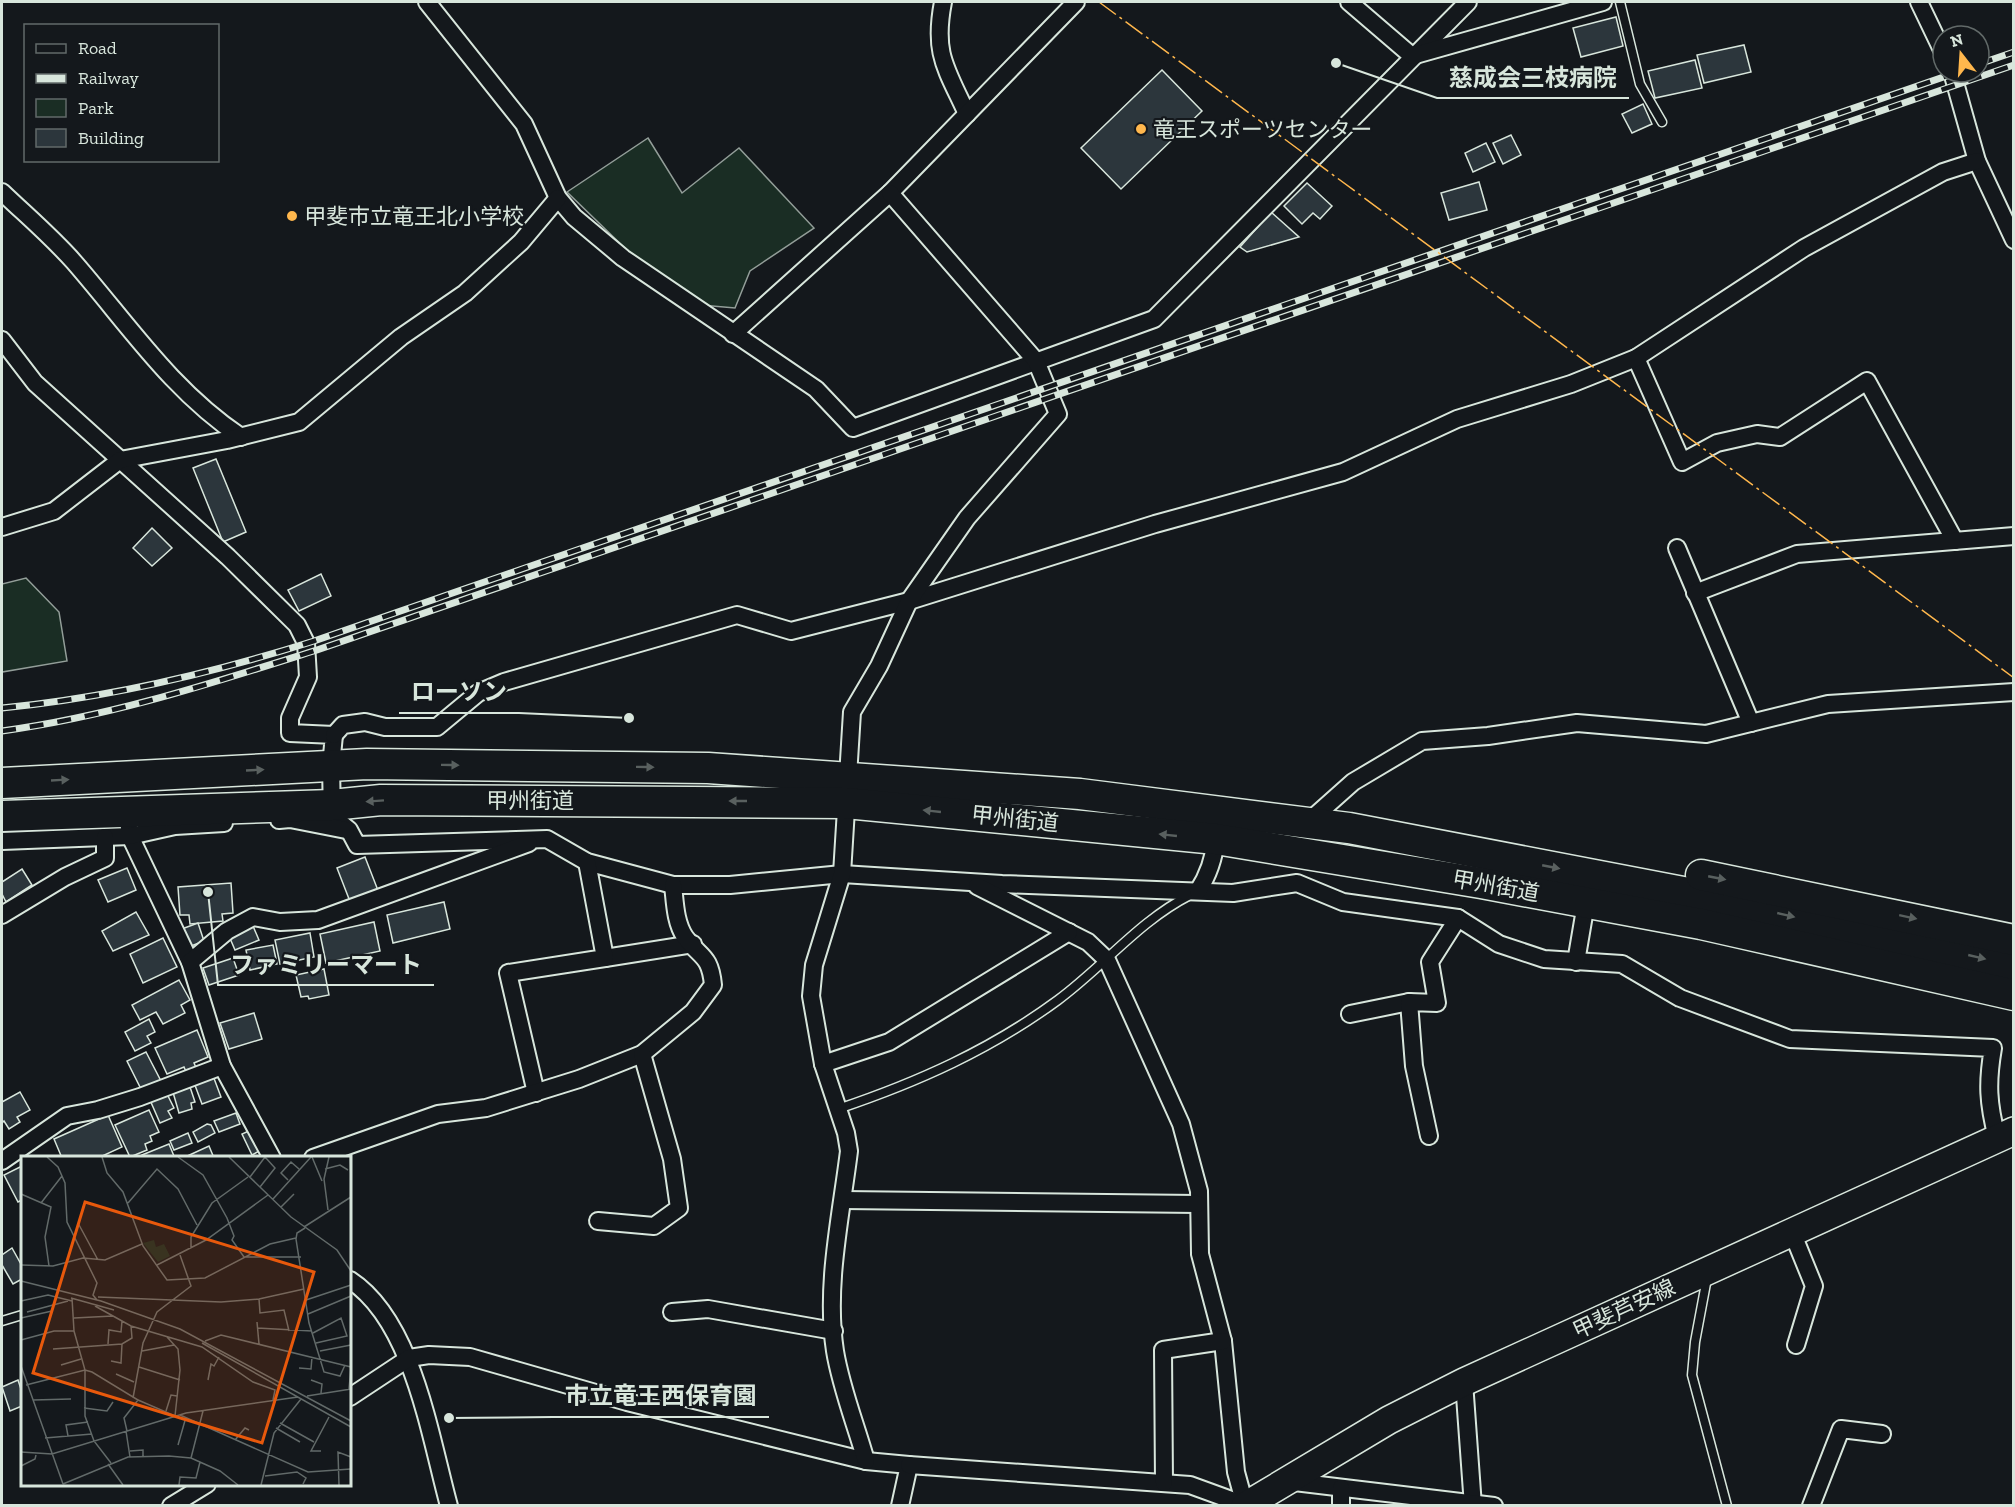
<svg xmlns="http://www.w3.org/2000/svg" width="2015" height="1507" viewBox="0 0 2015 1507" font-family="'Zilla Slab','Noto Sans JP',serif">
<rect width="100%" height="100%" fill="#14181c"/>
<g fill="#1a2d24" stroke="#939e99" stroke-width="1.5">
<path d="M648,138l34,55 57,-45 75,80 -64,43 -15,37 -34,-3 -70,-51 -64,-62z"/>
<path d="M26,578l33,34 8,49 -65,11v-88z"/>
</g>
<g fill="#2c363c" stroke="#d8e6dc" stroke-width="1.5">
<path d="M1616,17l7,29 -42,11 -8,-29z"/>
<path d="M1744,45l7,27 -47,11 -7,-28z"/>
<path d="M1695,60l7,28 -47,10 -7,-27z"/>
<path d="M1162,70l40,41 -81,78 -40,-41z"/>
<path d="M1643,104l9,20 -20,9 -10,-19z"/>
<path d="M1511,135l10,20 -18,9 -10,-21z"/>
<path d="M1486,143l9,19 -22,10 -8,-19z"/>
<path d="M1479,182l8,28 -38,10 -8,-27z"/>
<path d="M1307,183l25,23 -12,13 -7,-6 -11,11 -18,-18z"/>
<path d="M1271,212l28,25 -52,15 -7,-5z"/>
<path d="M216,459l30,73 -23,10 -30,-74z"/>
<path d="M152,528l20,20 -20,18 -19,-18z"/>
<path d="M321,574l10,22 -32,15 -11,-21z"/>
<path d="M365,857l14,36 -28,11 -14,-36z"/>
<path d="M127,868l9,22 -28,12 -10,-22z"/>
<path d="M22,869l10,16 -26,17 -4,-8v-12z"/>
<path d="M231,883l2,30 -11,1 1,7 -33,3 -1,-9h-9l-2,-28z"/>
<path d="M444,902l6,27 -57,14 -6,-28z"/>
<path d="M136,912l13,23 -36,16 -11,-20z"/>
<path d="M374,922l6,29 -54,12 -6,-29z"/>
<path d="M198,923l6,18 -18,7 -7,-18z"/>
<path d="M253,926l6,14 -24,10 -6,-14z"/>
<path d="M310,933l4,24 -34,7 -5,-24z"/>
<path d="M163,938l14,29 -34,16 -13,-29z"/>
<path d="M273,945l4,19 -27,6 -4,-20z"/>
<path d="M233,958l6,17 -30,10 -6,-17z"/>
<path d="M324,969l5,26 -20,4 -1,-3 -7,1 -5,-22z"/>
<path d="M179,980l11,20 -9,5 4,8 -22,11 -7,-12 -16,8 -8,-15z"/>
<path d="M254,1013l8,26 -33,10 -9,-26z"/>
<path d="M149,1019l6,13 -8,4 4,7 -16,8 -10,-19z"/>
<path d="M197,1030l11,27 -14,6 3,7 -10,4 -3,-7 -17,7 -12,-26z"/>
<path d="M146,1052l16,31 -19,10 -16,-32z"/>
<path d="M212,1073l9,24 -19,7 -9,-24z"/>
<path d="M189,1084l6,18 -4,1 1,6 -13,4 -7,-24z"/>
<path d="M20,1092l10,18 -13,7 3,5 -11,7 -5,-8 -2,2v-21z"/>
<path d="M166,1092l8,16 -6,3 4,7 -12,5 -10,-23z"/>
<path d="M149,1110l10,22 -9,4 2,5 -7,3 2,6 -17,7 -15,-32z"/>
<path d="M236,1113l4,11 -21,8 -5,-11z"/>
<path d="M108,1115l14,32 -24,11h-36l-8,-19z"/>
<path d="M207,1124l4,1 4,8 -17,9 -5,-10z"/>
<path d="M253,1129l10,20 -11,6 -10,-21z"/>
<path d="M188,1133l4,10 -18,7 -4,-9z"/>
<path d="M169,1144l5,12 -31,2 -1,-3z"/>
<path d="M209,1146l5,12h-31z"/>
<path d="M22,1166v34l-4,2 -14,-27z"/>
<path d="M12,1248l10,18v13l-9,5 -11,-19v-10z"/>
<path d="M18,1380l4,12v14l-12,5 -8,-24z"/>
</g>
<g fill="none" stroke-linecap="round" stroke-linejoin="round">
<defs>
<g id="lane">
<path d="M1620,2l20,82 22,38"/>
<path d="M838,1109c80,-27 152,-59 220,-109 46,-34 81,-79 132,-105"/>
<path d="M1707,1278l-12,64 -3,33 35,131"/>
<path d="M2,1321l20,-6"/>
</g>
<g id="street">
<path d="M427,2l97,122 34,74 16,19 49,41 193,131 37,39 301,-109 314,-317"/>
<path d="M943,2c-10,52 3,66 24,112"/>
<path d="M1349,2l63,54 191,-54"/>
<path d="M1919,2l24,50"/>
<path d="M1952,72l25,89 37,79"/>
<path d="M2,192c24,23 50,45 72,70 54,62 97,128 167,175"/>
<path d="M733,334l157,-141 186,-191"/>
<path d="M2,340l33,43 193,174 69,68 9,18 2,34 -18,41v15l44,2 -3,31 1,50 17,14 8,15 190,-6 40,23 86,23h57l112,-11 160,10 231,9 64,-10 46,19 115,16 41,26 45,15 78,5 58,34 110,41 203,9c-6,35 -5,55 4,90"/>
<path d="M1636,358l46,104 35,-19 40,-9 23,3 87,-56 88,160"/>
<path d="M2,527l52,-16 66,-51 107,-20 72,-18 102,-85 64,-44 56,-51 37,-44"/>
<path d="M1677,548l74,175"/>
<path d="M1695,593l102,-39 217,-18"/>
<path d="M334,735l9,-10 22,-3 20,5h52l41,-34 26,-11 233,-67 54,16 118,-30 246,-77 188,-52 114,-53 114,-35 65,-26 168,-110 139,-76 34,-11"/>
<path d="M127,811l3,25 60,126 32,104 50,92"/>
<path d="M279,820l11,-1 56,11"/>
<path d="M1307,823l46,-41 69,-41 66,-5 89,-13 129,11 122,-30 186,-12"/>
<path d="M2,841l128,-5 45,-10 49,-3"/>
<path d="M977,886l111,56 19,18 74,164 18,67 1,63 23,87 13,131 9,33"/>
<path d="M1198,891c11,-17 16,-32 18,-52"/>
<path d="M2,915l63,-38 40,-19v-21"/>
<path d="M605,958l88,-14"/>
<path d="M190,962l37,-31 26,-14 27,5 38,-2 211,-77"/>
<path d="M1576,962l8,-47"/>
<path d="M1350,1014l59,-12"/>
<path d="M823,1064l66,-22 180,-110"/>
<path d="M536,1093l-28,-120 97,-15 -18,-96"/>
<path d="M1429,1136l-15,-70 -5,-64 28,1 -7,-41 28,-44"/>
<path d="M313,1158l125,-44 48,-6 93,-29 63,-25 51,-42 20,-27c-3,-31 -13,-27 -28,-48 -10,-15 -10,-35 -12,-52"/>
<path d="M2,1161l65,-45 31,-6 42,-13 82,-31"/>
<path d="M843,1200l355,4"/>
<path d="M598,1221l56,5 25,-18 -7,-49 -30,-105"/>
<path d="M1792,1232l22,54 -18,59"/>
<path d="M350,1280c63,41 80,157 99,226"/>
<path d="M672,1312l36,-3 126,22"/>
<path d="M1464,1382l9,124"/>
<path d="M350,1397l59,-39 20,-3 41,2 157,45 239,59 43,4 -9,41"/>
<path d="M866,1461c-10,-36 -25,-73 -31,-110 -10,-65 6,-135 14,-200l-3,-18 -23,-69 -12,-68 3,-31 28,-91 10,-162 27,-46 30,-65 58,-83 91,-104 -22,-53 -146,-168"/>
<path d="M909,1465l281,20 55,20"/>
<path d="M1286,1481l208,25"/>
<path d="M1164,1483l-1,-133 60,-9"/>
<path d="M1341,1488v18"/>
<path d="M171,1506l36,-22"/>
<path d="M1811,1506l30,-77 41,5"/>
</g>
<path id="primary" d="M1245,1506l144,-86 75,-38 550,-251"/>
<g id="highway">
<path d="M2,783l365,-19 341,4 372,26 269,34 360,69 305,68"/>
<path d="M2,816l330,-11 49,-5 465,3 370,36 265,44 220,41 313,71"/>
<path d="M1701,875l313,65"/>
</g>
</defs>
<use href="#lane" stroke="#d8e6dc" stroke-width="11"/>
<use href="#street" stroke="#d8e6dc" stroke-width="20"/>
<use href="#primary" stroke="#d8e6dc" stroke-width="30"/>
<use href="#highway" stroke="#d8e6dc" stroke-width="33"/>
<use href="#lane" stroke="#14181c" stroke-width="8"/>
<use href="#street" stroke="#14181c" stroke-width="16"/>
<use href="#primary" stroke="#14181c" stroke-width="27"/>
<use href="#highway" stroke="#14181c" stroke-width="30"/>
<defs>
<g id="rail">
<path d="M1979,64l35,-12"/>
<path d="M2,708c105,-10 211,-35 312,-67l1644,-569"/>
<path d="M2,731c110,-15 210,-48 315,-81l1697,-585"/>
</g>
</defs>
<use href="#rail" stroke="#d8e6dc" stroke-width="7"/>
<use href="#rail" stroke="#14181c" stroke-width="4.5" stroke-dasharray="14" stroke-linecap="butt"/>
<path stroke="#ffb74d" stroke-width="1.5" stroke-dasharray="21 4.5 3 4.5" stroke-linecap="butt" d="M1099,2l915,676"/>
</g>
<defs><path id="oneway-solid" d="M-6-.8H1V-3.2L6.5 0L1 3.2V.8H-6Z" transform="scale(1.5)"/></defs>
<g fill="#59605f">
<use href="#oneway-solid" transform="translate(450 765) rotate(1)"/>
<use href="#oneway-solid" transform="translate(645 767) rotate(1)"/>
<use href="#oneway-solid" transform="translate(255 770) rotate(-3)"/>
<use href="#oneway-solid" transform="translate(60 780) rotate(-3)"/>
<use href="#oneway-solid" transform="translate(375 801) rotate(176)"/>
<use href="#oneway-solid" transform="translate(738 801) rotate(-180)"/>
<use href="#oneway-solid" transform="translate(932 811) rotate(-174)"/>
<use href="#oneway-solid" transform="translate(1168 835) rotate(-174)"/>
<use href="#oneway-solid" transform="translate(1551 867) rotate(11)"/>
<use href="#oneway-solid" transform="translate(1717 878) rotate(11)"/>
<use href="#oneway-solid" transform="translate(1786 915) rotate(13)"/>
<use href="#oneway-solid" transform="translate(1908 917) rotate(12)"/>
<use href="#oneway-solid" transform="translate(1977 957) rotate(13)"/>
</g>
<g fill="#ffb74d" stroke="#14181c" stroke-width="2">
<circle cx="1141" cy="129" r="6"/>
<circle cx="292" cy="216" r="6"/>
</g>
<g text-anchor="middle" dominant-baseline="central" stroke-width="4.5" stroke-linejoin="round" paint-order="stroke">
<g font-size="22" fill="#d8e6dc" stroke="#14181c" text-anchor="start">
<text x="1153" y="129">竜王スポーツセンター</text>
<text x="304" y="216">甲斐市立竜王北小学校</text>
</g>
<g font-size="22" fill="#d8e6dc" stroke="#14181c">
<text x="530" y="800">甲州街道</text>
<text transform="translate(1015 819) rotate(6)">甲州街道</text>
<text transform="translate(1496 886) rotate(10)">甲州街道</text>
<text transform="translate(1624 1309) rotate(-25)">甲斐芦安線</text>
</g>
</g>
<g transform="translate(21 1156)">
<rect width="330" height="330" fill="#14181c"/>
<path d="M133,84l2,7 8,-3 6,12 -12,6 -15,-19z" fill="#1a2d24"/>
<path fill="none" stroke="#626a69" stroke-width="1.5" d="M26,1l11,10 7,16 2,39 30,61 -4,12 4,5M81,1l5,16 16,19 20,54 24,34 38,-2 65,-34 26,-6M157,1l25,18 24,43 7,18 -2,4 12,17h57M208,1l62,60 46,33 14,21M291,1l10,24M329,1l1,23M304,13l15,-4 8,5M229,21l15,-20M267,24l-7,-7 10,-11 8,7M239,31l15,-19 -10,-11M0,38l30,13 -6,30 4,29M252,43l38,-42M20,47l21,-27M107,47l29,-34 21,20 19,36M260,51l13,-13M307,54l-4,-31 5,-22M57,67l20,37M283,71l47,-30M284,72l-8,5 -1,6 13,84 15,49 16,4 5,-11M170,92v-11l21,-34 36,-26M0,109l32,1 30,-8 22,2 37,-16M136,109l49,-25 62,-45M0,125l80,20 79,28 171,92M77,141l123,5 38,-3 45,-10M50,142l43,12M51,142l2,33 11,39v46l9,25 17,22M238,143l1,14 24,-3 5,21M285,144l45,-15M0,145l27,-6 24,6M74,150l36,20 71,21 51,35 22,8 -2,10M6,156l41,-11M287,158l43,-18M0,162l31,-7M53,162l39,-2M236,166l2,22M236,172l55,3M292,177l28,-15 6,18 -31,7M0,184l33,-9h20M184,185l16,-6 130,32M181,187l149,84M87,188l1,-14 12,2 1,-11M32,193l69,-5 10,-6 -1,-12M121,195l32,-6M299,195l31,-6M90,205l10,2 1,-19M40,209l20,-6M0,210l42,118M118,211l41,13M278,212l12,1 1,-12M95,218l18,8M187,224l3,-16 3,2 5,-9M290,224l11,4 -1,9M5,229l59,-15 7,2 46,28 -14,18 3,13M328,233l2,-21M286,240l44,-7M112,242l10,-55 14,-31 34,-26 -11,-31M12,244l38,-1M117,244l37,16 5,-46 -2,-21 -11,-12M63,252l23,3 6,-9M145,255l5,-16 6,1M159,259l128,57 43,-3M259,267l34,19M255,272l24,14M105,275l4,26M47,280l-2,-11 22,-3M24,282l47,-4M214,284l10,-12 4,2M157,289l8,-28M109,295l13,-1v7M300,295h-10l18,-34M0,296l31,2 134,-41 112,-16M170,302l12,-47M87,308l15,21M0,310l14,-7 1,-4M244,320l32,-4 9,6 -3,6M42,328l65,-27 41,-1 22,2 29,13 18,14M158,329l1,-8 16,1 4,-16M240,329l13,-52 27,-34M318,329l-1,-33 13,5"/>
<path fill="#e8590c" fill-opacity="0.15" stroke="#e8590c" stroke-width="3" d="M64,46l229,70 -52,171 -229,-70z"/>
<rect width="330" height="330" fill="none" stroke="#d8e6dc" stroke-width="3"/>
</g>
<path fill="none" stroke="#d8e6dc" stroke-width="2" d="M1336 63L1437 98H1629M629 718L519 713H399M208 892L218 985H434M449 1418L553 1417H769"/>
<g fill="#d8e6dc" stroke="#14181c" stroke-width="2">
<circle cx="1336" cy="63" r="6"/>
<circle cx="629" cy="718" r="6"/>
<circle cx="208" cy="892" r="6"/>
<circle cx="449" cy="1418" r="6"/>
</g>
<g font-size="24" text-anchor="middle" font-weight="bold" fill="#d8e6dc" stroke="#14181c" stroke-width="4.5" stroke-linejoin="round" paint-order="stroke">
<text x="1533" y="86">慈成会三枝病院</text>
<text x="459" y="700">ローソン</text>
<text x="326" y="973">ファミリーマート</text>
<text x="661" y="1404">市立竜王西保育園</text>
</g>
<rect width="2015" height="1507" fill="none" stroke="#d8e6dc" stroke-width="6"/>
<rect x="24" y="24" width="195" height="138" fill="#14181c" stroke="#626a69" stroke-width="1.5"/>
<rect x="36" y="44" width="30" height="9" fill="#14181c" stroke="#626a69" stroke-width="1.5"/>
<text x="78" y="54" font-size="18" fill="#d8e6dc">Road</text>
<rect x="36" y="74" width="30" height="9" fill="#d8e6dc" stroke="#626a69" stroke-width="1.5"/>
<text x="78" y="84" font-size="18" fill="#d8e6dc">Railway</text>
<rect x="36" y="99" width="30" height="18" fill="#1a2d24" stroke="#626a69" stroke-width="1.5"/>
<text x="78" y="114" font-size="18" fill="#d8e6dc">Park</text>
<rect x="36" y="129" width="30" height="18" fill="#2c363c" stroke="#626a69" stroke-width="1.5"/>
<text x="78" y="144" font-size="18" fill="#d8e6dc">Building</text>
<g transform="translate(1961 54) rotate(343)"><circle r="28" fill="#14181c" stroke="#626a69" stroke-width="1.5"/>
<path d="M0-4.5L10 22L0 15L-10 22Z" fill="#ffb74d"/>
<text y="-9" font-size="16" font-weight="bold" text-anchor="middle" fill="#d8e6dc">N</text>
</g>
</svg>
